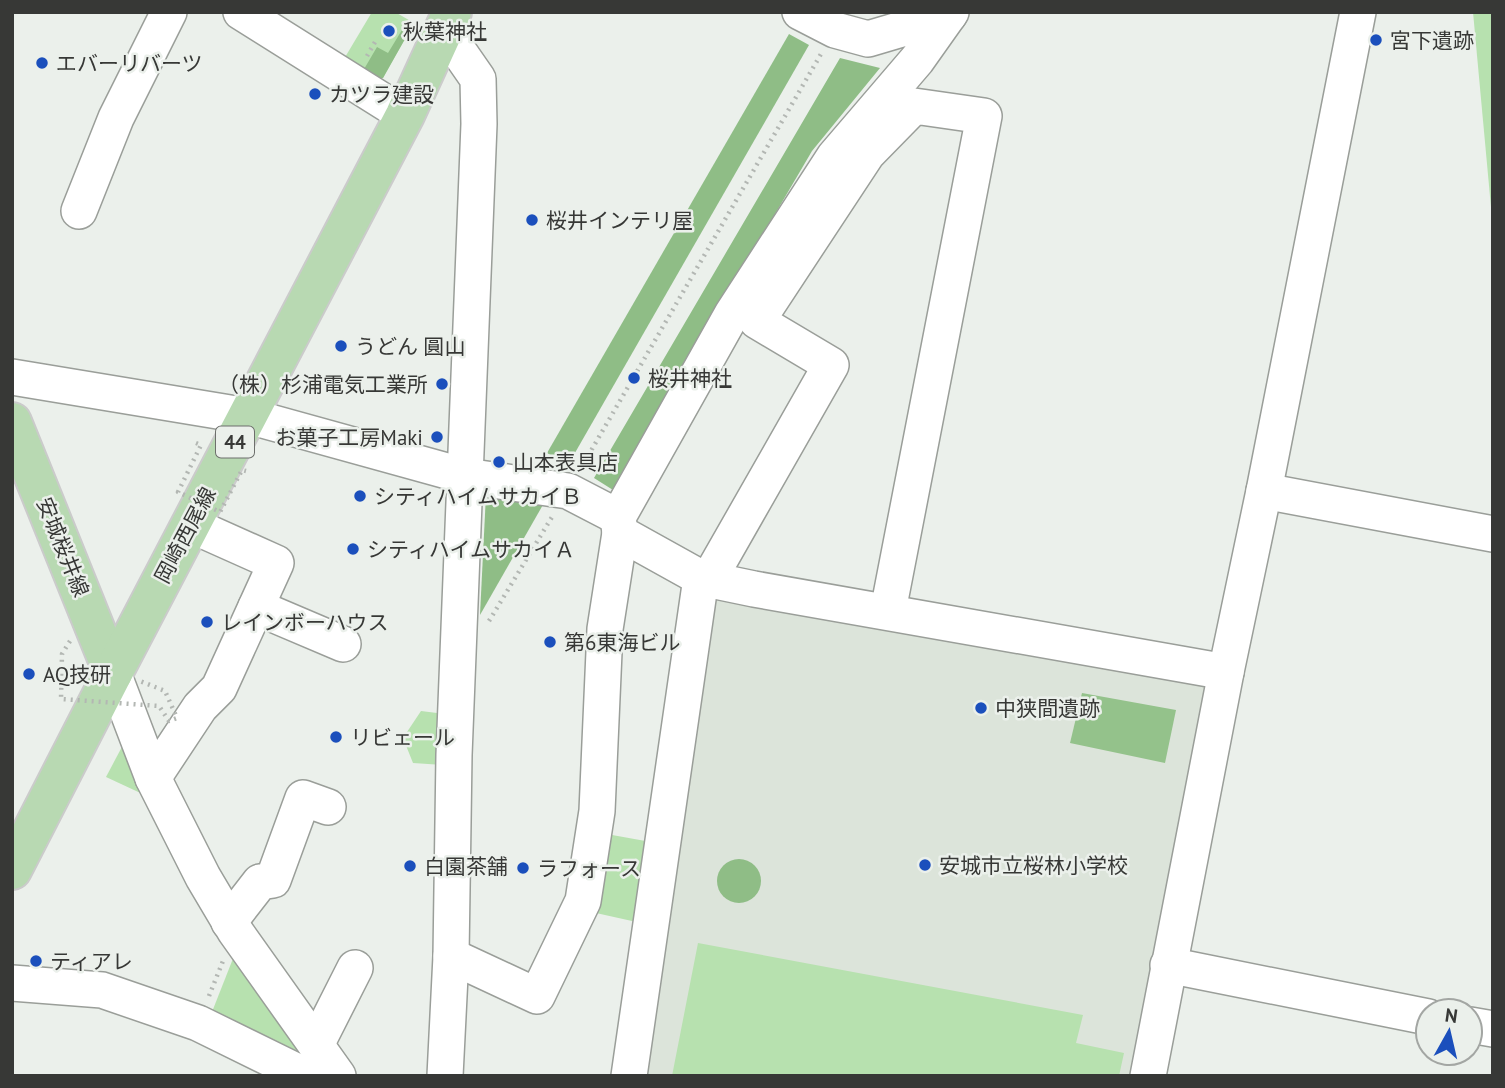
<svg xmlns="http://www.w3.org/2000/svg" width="1505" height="1088" viewBox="0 0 1505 1088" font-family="'PT Sans','Noto Sans JP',sans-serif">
<rect width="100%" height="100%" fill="#ebf0eb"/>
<path fill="#dce4da" d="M701,578l525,94 -77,404h-520z"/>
<g fill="#b7e1af">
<path d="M372,12h23l19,11 -31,55 -42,-14z"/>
<path d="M1473,12h20v217z"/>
<path d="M421,711l24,3 -2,51 -30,-2 -10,-25z"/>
<path d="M124,743l25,54 -43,-20z"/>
<path d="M601,833l50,9 -10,81 -54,-12z"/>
<path d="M698,943l385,72 -7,28 48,10 -5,23h-447z"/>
<path d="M234,956l67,92 -10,9 -81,-40z"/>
</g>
<g fill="#8fbd86">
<path d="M408,20l6,3 -31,55 -14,4 -9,-6 17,-29 11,6z"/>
<path d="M789,34l20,11 -241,420 -21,-12z"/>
<path d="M840,58l40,10 -68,83 -199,339 -19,-12z"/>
<path d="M486,494l58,9 -64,112z"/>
<circle cx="739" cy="881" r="22"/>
</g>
<path fill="#94c28b" d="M1082,693l94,17 -11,53 -95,-20z"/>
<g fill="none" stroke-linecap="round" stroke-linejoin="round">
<defs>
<g id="minor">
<path d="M241,12l164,103"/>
<path d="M800,12l35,18 33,9 81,-24"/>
<path d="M951,12l-34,48 -83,97 -102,157 -114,203 2,16 81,45 53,11 472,83"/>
<path d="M444,30l34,49 1,45 -25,631 -3,201 -6,120"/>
<path d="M79,211l37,-93 53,-106"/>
<path d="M12,377l236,39 217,60 103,15 50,26"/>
<path d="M1264,491l229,43"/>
<path d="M709,579l122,-214 -74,-44 110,-167 47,-48 70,10 -96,495"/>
<path d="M256,607l87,37"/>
<path d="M113,673l40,105 50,99 32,54 103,145"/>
<path d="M153,778l47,-71 19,-19 57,-125 -85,-38"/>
<path d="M229,922l31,-40 13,-2 30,-82 25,9"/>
<path d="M451,956l86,40 46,-95 14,-90 8,-182 15,-96"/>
<path d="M1168,965l260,52"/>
<path d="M12,983l90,7 96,33 108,53"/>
<path d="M1470,1025l23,4"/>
<path d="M316,1045l39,-77"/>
<path d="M629,1076l72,-498"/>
<path d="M1148,1076l78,-404 38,-181 94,-479"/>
</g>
<g id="major">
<path d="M12,422l101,251"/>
<path d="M12,870l101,-197 292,-558 47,-103"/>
</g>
</defs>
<use href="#minor" stroke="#9a9e99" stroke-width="38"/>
<use href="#major" stroke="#cbcbcb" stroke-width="42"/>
<g stroke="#b3b7b3" stroke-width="4.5" stroke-dasharray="2 5" stroke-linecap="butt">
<path d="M367,56l8,-14"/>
<path d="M581,468l240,-414"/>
<path d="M489,621l63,-104"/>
<path d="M209,996l14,-35"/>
</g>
<use href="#minor" stroke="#fff" stroke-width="35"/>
<use href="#major" stroke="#b8d9b2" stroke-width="38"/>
<g stroke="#b3b7b3" stroke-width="4.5" stroke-dasharray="2 5" stroke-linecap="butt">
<path d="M196,443l5,2 -23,47 42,20 22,-42 4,1"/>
<path d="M70,641l-8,13 -1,45 98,7 10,15 8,-3 -12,-27 -25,-10"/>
</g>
</g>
<g fill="#1b4fbc" stroke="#ebf0eb" stroke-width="2.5">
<circle cx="389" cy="31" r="7"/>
<circle cx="1376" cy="40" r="7"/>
<circle cx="42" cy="63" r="7"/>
<circle cx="315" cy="94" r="7"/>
<circle cx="532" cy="220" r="7"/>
<circle cx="341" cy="346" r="7"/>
<circle cx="634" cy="378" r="7"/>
<circle cx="442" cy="384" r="7"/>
<circle cx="437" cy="437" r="7"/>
<circle cx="499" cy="462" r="7"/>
<circle cx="360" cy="496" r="7"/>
<circle cx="353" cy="549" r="7"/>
<circle cx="207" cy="622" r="7"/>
<circle cx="550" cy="642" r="7"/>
<circle cx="29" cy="674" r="7"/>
<circle cx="981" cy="708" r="7"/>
<circle cx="336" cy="737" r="7"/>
<circle cx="925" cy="865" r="7"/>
<circle cx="410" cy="866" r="7"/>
<circle cx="523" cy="868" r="7"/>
<circle cx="36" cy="961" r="7"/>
</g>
<g text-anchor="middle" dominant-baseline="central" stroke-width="5" stroke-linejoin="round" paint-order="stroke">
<rect fill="#ebf0eb" stroke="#6d6f6c" stroke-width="2" x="216" y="426.5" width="38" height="31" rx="5"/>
<g font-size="19" font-weight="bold" fill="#373836">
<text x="235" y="442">44</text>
</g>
<g font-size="21" fill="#373836" stroke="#ebf0eb" text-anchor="start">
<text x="403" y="31">秋葉神社</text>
<text x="1390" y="40">宮下遺跡</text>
<text x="56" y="63">エバーリバーツ</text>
<text x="329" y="94">カツラ建設</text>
<text x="546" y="220">桜井インテリ屋</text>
<text x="355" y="346">うどん 圓山</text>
<text x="648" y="378">桜井神社</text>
<text x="428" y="384" text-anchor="end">（株）杉浦電気工業所</text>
<text x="423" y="437" text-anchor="end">お菓子工房Maki</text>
<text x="513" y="462">山本表具店</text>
<text x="374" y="496">シティハイムサカイＢ</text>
<text x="367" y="549">シティハイムサカイＡ</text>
<text x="221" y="622">レインボーハウス</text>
<text x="564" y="642">第6東海ビル</text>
<text x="43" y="674">AQ技研</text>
<text x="995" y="708">中狭間遺跡</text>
<text x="350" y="737">リビェール</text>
<text x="939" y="865">安城市立桜林小学校</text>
<text x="424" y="866">白園茶舗</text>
<text x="537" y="868">ラフォース</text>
<text x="50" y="961">ティアレ</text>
</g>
<g font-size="21" fill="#373836" stroke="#ebf0eb">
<text transform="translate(185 535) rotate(-62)">岡崎西尾線</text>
<text transform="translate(63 547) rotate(68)">安城桜井線</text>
</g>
</g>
<rect width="1505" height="1088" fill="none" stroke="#373836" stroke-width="28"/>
<g transform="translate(1449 1032) rotate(8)"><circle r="33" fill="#ebf0eb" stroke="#a3a6a3" stroke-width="2"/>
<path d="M0-5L12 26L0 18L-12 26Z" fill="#1b4fbc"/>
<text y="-10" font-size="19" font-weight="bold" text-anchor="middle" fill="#373836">N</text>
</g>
</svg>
